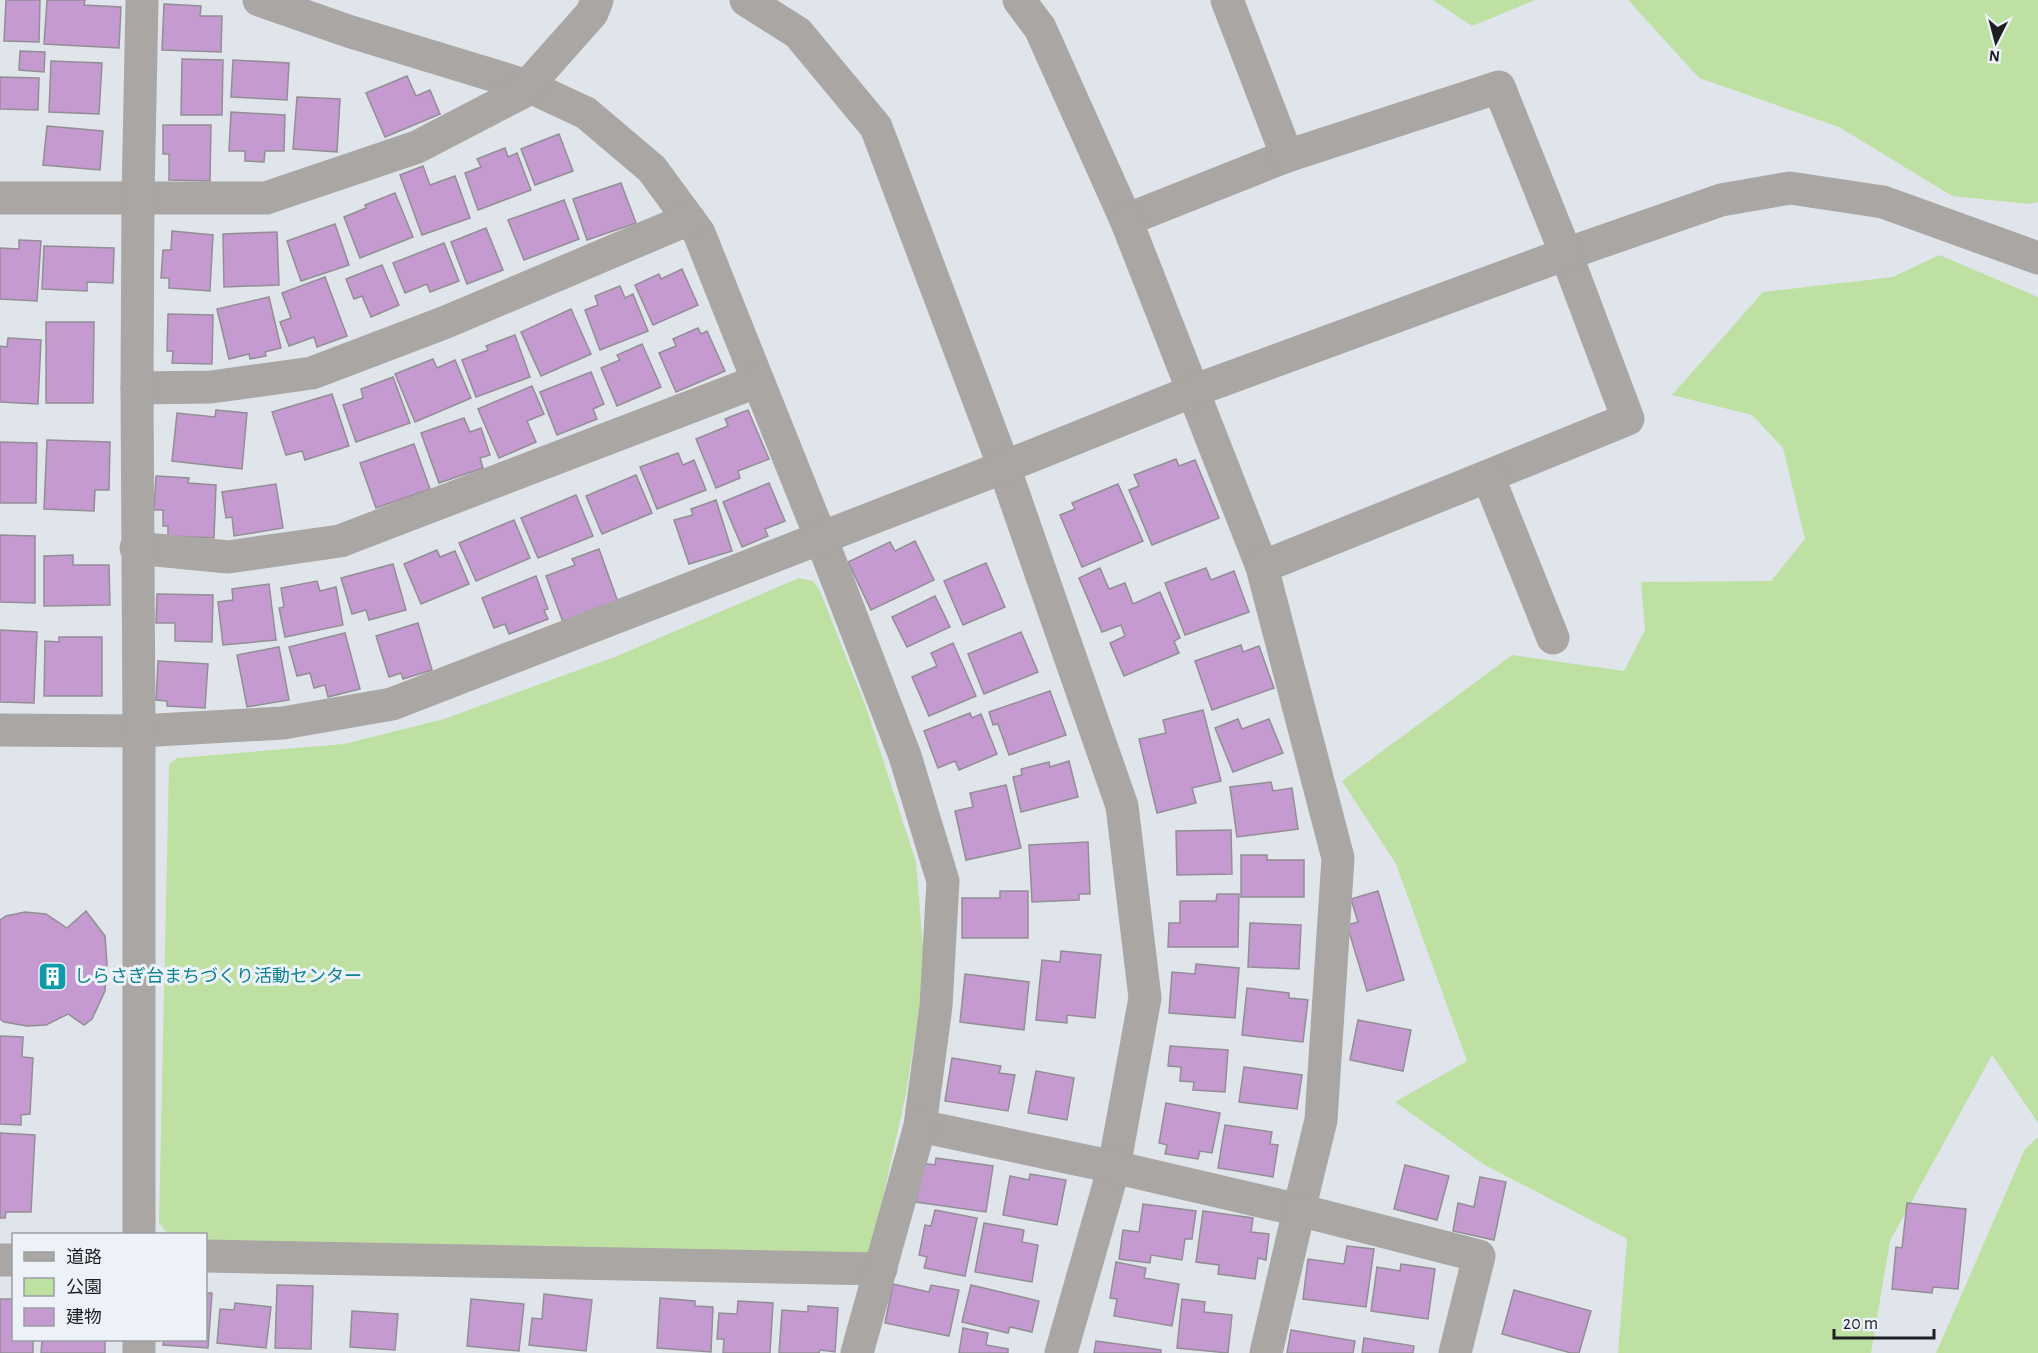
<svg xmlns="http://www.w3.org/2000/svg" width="2038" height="1353" viewBox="0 0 2038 1353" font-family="'Alegreya Sans','Noto Sans JP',sans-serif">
<rect width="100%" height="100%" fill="#e0e5ec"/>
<g fill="#bee0a3">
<path d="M1433,0h102l-63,26z"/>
<path d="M1628,0h410v202l-10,2 -76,-8 -113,-69 -140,-49z"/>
<path d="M1939,255l99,42v826l-46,-68 -102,186 -19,112h-253l9,-114 -144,-75 -88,-62 72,-41 -71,-197 -54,-83 170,-126 112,16 21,-41 -4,-48 130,-1 34,-42 -22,-91 -31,-33 -80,-20 91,-103 130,-15z"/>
<path d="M799,578l14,3 7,10 46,116 50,155 7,86 -3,55 -14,91 -37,166 -663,-20v-6h-38l-9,-11 10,-458 8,-7 167,-14 100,-25 173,-63z"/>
<path d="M2038,1137v216h-102l89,-204z"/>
</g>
<g fill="#c49ad1" stroke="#938e94" stroke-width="1.5">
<path d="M6,0h34l-1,42 -35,-1z"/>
<path d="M47,0h38l-1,5 37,2 -2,41 -75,-4z"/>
<path d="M164,4l37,2 -1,10h22l-1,36 -59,-2z"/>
<path d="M20,51l25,1 -1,20 -25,-2z"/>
<path d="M182,59l41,1 -1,55h-41z"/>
<path d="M233,60l56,3 -2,37 -56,-3z"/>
<path d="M51,61l51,2 -3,51 -50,-2z"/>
<path d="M407,76l9,20 14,-6 10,24 -55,23 -19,-44z"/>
<path d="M0,77l39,1 -1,32 -38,-1z"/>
<path d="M297,97l43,2 -3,53 -44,-3z"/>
<path d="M231,112l54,3 -1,36h-19l-1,11 -19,-1v-10h-16z"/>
<path d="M163,125h48l-1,56 -41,-1v-26h-6z"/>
<path d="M47,126l56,5 -3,39 -57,-5z"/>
<path d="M559,134l14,37 -38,14 -14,-36z"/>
<path d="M505,148l3,9 9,-4 14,37 -53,20 -13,-37 16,-6 -4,-8z"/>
<path d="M423,166l7,19 25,-9 15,42 -48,17 -22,-60z"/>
<path d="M621,183l15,40 -49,17 -14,-41z"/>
<path d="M395,193l18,44 -53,21 -16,-41 22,-9 -1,-3z"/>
<path d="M564,200l15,39 -55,21 -16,-40z"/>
<path d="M335,224l14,41 -48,16 -14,-40z"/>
<path d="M486,228l17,42 -36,14 -16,-42z"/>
<path d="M172,231l41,4 -3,56 -41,-3v-10h-8l2,-28h8z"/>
<path d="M277,232l2,53 -55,2 -1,-53z"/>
<path d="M19,240l22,1 -4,60 -37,-2v-51l19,1z"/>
<path d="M444,243l15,38 -29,11 -3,-8 -22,9 -12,-30z"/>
<path d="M44,246l70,2 -1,35 -26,-1v9l-45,-2z"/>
<path d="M382,265l17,40 -28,12 -9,-21 -8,3 -8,-20z"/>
<path d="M682,269l16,36 -45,20 -18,-40 24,-11 2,5z"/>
<path d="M325,277l22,59 -30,11 -3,-10 -25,9 -9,-24 11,-4 -9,-25z"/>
<path d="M620,286l5,12 8,-4 15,37 -48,19 -15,-40 13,-5 -3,-9z"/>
<path d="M269,297l12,51 -16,4 1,4 -16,3 -1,-5 -20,5 -12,-50z"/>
<path d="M571,309l20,45 -50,22 -20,-44z"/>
<path d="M168,314l45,1 -1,49 -40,-1 1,-12h-6z"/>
<path d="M46,322h48l-1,81h-47z"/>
<path d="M698,328l3,6 6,-3 18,40 -49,21 -17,-39 17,-7 -3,-7z"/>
<path d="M515,335l15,42 -54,20 -14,-37 26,-10 -2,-4z"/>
<path d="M8,338l33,2 -3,64 -38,-2v-56l7,1z"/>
<path d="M642,344l19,43 -44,19 -16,-38 19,-8 -3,-5z"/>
<path d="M433,359l4,9 18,-8 16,38 -56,24 -20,-48z"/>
<path d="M591,372l13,32 -11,5 4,10 -40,16 -17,-43z"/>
<path d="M393,377l17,46 -54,19 -13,-37 20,-7 -2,-9z"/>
<path d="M532,386l12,28 -17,7 9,21 -37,16 -21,-49z"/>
<path d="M332,394l17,52 -44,14 -3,-9 -16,4 -14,-43z"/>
<path d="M216,410l31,3 -5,56 -70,-8 5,-48 38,4z"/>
<path d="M748,410l21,49 -31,12 2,7 -24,10 -20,-49 32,-13 -3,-7z"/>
<path d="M464,418l6,14 11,-4 9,27 -10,3 3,10 -44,15 -18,-50z"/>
<path d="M47,440l63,2 -1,48h-14l-1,21 -50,-2z"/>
<path d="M0,442l37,1 -1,60h-36z"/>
<path d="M414,444l16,45 -54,19 -16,-45z"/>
<path d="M678,453l5,12 11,-5 12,30 -49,19 -17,-42z"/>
<path d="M1176,459l3,7 16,-6 24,58 -67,27 -23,-55 10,-4 -5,-11z"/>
<path d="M636,475l16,38 -50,21 -16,-38z"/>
<path d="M156,476l33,2 -1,5 28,2 -2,53 -46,-2v-10h-5v-16h-9z"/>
<path d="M769,483l16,38 -20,8 3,7 -26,11 -19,-45z"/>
<path d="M276,484l7,44 -49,8 -2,-19 -6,1 -4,-26z"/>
<path d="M1118,484l25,57 -61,26 -22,-52 15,-6 -3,-6z"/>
<path d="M576,495l17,41 -55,22 -17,-40z"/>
<path d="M716,500l16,51 -43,13 -15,-44 19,-5 -2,-6z"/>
<path d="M514,520l16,38 -54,23 -17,-38z"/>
<path d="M0,535l35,1v67l-35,-1z"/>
<path d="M915,541l19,39 -63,30 -23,-48 42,-20 5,9z"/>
<path d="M599,549l19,53 -55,20 -17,-46 29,-11 -3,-6z"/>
<path d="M437,550l3,7 15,-6 14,33 -48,20 -17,-40z"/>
<path d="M73,555v10h36l1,40 -66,1v-50z"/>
<path d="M986,563l19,44 -42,18 -19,-44z"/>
<path d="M393,564l13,46 -37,10 -3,-10 -14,4 -11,-36z"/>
<path d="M1100,568l9,21 16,-6 8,21 27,-12 20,46 -6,3 5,12 -55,23 -14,-33 15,-7 -4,-11 -19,7 -23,-54z"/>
<path d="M1206,568l5,12 23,-9 15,41 -64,23 -20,-52z"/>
<path d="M536,576l12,33 -4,1 4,9 -39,15 -4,-10 -11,4 -12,-30z"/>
<path d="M317,581l3,10 16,-4 7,38 -58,12 -6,-29 5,-1 -3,-19z"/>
<path d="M269,584l7,56 -53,5 -5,-43 15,-2 -1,-11z"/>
<path d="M157,594l56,1 -1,47 -37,-1v-18h-19z"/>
<path d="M935,596l15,31 -43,20 -15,-30z"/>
<path d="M418,623l14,47 -29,9 -2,-6 -12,4 -13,-41z"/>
<path d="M0,630l37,2 -3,71 -34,-1z"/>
<path d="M1021,632l17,40 -54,22 -16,-40z"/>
<path d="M345,633l15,56 -32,8 -3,-12 -11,3 -4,-15 -13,3 -8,-29z"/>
<path d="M59,637h43v59h-58l1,-55 14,1z"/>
<path d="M953,643l23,53 -47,20 -17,-39 25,-11 -6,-13z"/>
<path d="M1241,645l2,7 16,-6 15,42 -62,22 -17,-49z"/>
<path d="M279,647l10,53 -42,7 -10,-52z"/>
<path d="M158,661l50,3 -3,44 -38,-2v-5l-11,-1z"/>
<path d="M1050,691l16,44 -57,20 -11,-31 -5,1 -4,-13z"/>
<path d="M1203,710l18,71 -29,7 4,15 -39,10 -18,-74 27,-6 -3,-13z"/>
<path d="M970,713l2,5 9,-4 16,40 -38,16 -4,-9 -17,7 -14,-37z"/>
<path d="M1238,719l4,10 27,-10 14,34 -50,19 -18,-44z"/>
<path d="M1069,761l9,36 -57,15 -8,-35 9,-2 -1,-6 28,-7 1,5z"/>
<path d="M1271,782l2,9 19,-3 6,41 -61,8 -7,-50z"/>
<path d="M1006,785l15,63 -55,12 -11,-49 18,-4 -3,-14z"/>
<path d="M1231,830l1,44 -55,1 -1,-44z"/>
<path d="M1088,842l2,52h-11v6l-47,2 -3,-57z"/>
<path d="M1241,855h26v5h37v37h-63z"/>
<path d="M1000,891h28v47h-66v-40h38z"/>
<path d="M1378,891l26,89 -37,11 -20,-66 11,-3 -7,-23z"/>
<path d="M1217,894h22l-1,53h-70l1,-24h11v-22h36z"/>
<path d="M86,911l19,25 2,27 -2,28 -13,28 -8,6 -16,-11 -22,11 -19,1 -23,-4 -4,-3v-99l6,-4 19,-4 21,2 21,14z"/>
<path d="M1250,923l51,2 -2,44 -51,-2z"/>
<path d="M1061,951l40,4 -6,63 -28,-3v8l-31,-3 6,-60 18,2z"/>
<path d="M1196,964l43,4 -4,50 -66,-5 3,-41 23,2z"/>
<path d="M965,974l64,8 -5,48 -64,-8z"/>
<path d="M1247,988l42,5v5l19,2 -5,42 -61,-7z"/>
<path d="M1358,1020l53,10 -8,41 -53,-11z"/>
<path d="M0,1036l23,1 -1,20 11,1 -3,56 -9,1v10l-21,-1z"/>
<path d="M1170,1046l58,4 -3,42 -32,-2 1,-8 -14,-1 1,-14 -13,-1z"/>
<path d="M952,1058l49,8 -2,7 16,2 -7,36 -63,-10z"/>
<path d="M1244,1067l58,8 -5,34 -58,-7z"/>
<path d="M1036,1071l38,7 -7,42 -39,-7z"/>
<path d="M1166,1103l54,10 -8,40 -12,-2 -2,8 -33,-5 2,-9 -8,-2z"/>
<path d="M1225,1125l47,7 -2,12 8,1 -5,32 -55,-9z"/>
<path d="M0,1133l35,2 -4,77h-25l-1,6h-5z"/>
<path d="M936,1158l57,8 -7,46 -70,-10 6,-39 13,2z"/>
<path d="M1405,1165l44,11 -12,44 -43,-11z"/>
<path d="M1030,1174l36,6 -9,45 -54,-10 7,-39 19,4z"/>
<path d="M1480,1177l26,5 -12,58 -41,-9 5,-28 16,4z"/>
<path d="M1907,1203l59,6 -8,80 -25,-2 -1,6 -40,-4 4,-42 6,1z"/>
<path d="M1143,1204l53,7 -4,28h-7l-3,21 -31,-5 -1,8 -31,-4 4,-29 16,2z"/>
<path d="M935,1210l42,8 -12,58 -41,-8 3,-11 -8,-2 6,-30 6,1z"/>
<path d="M1203,1211l50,7 -2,14 18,2 -3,26 -8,-2 -3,21 -37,-5 1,-9 -23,-3z"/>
<path d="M984,1223l40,7 -2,12 16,3 -6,37 -57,-10z"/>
<path d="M1347,1246l27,3 -8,58 -63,-8 5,-40 36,5z"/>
<path d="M1116,1262l30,6 -2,10 35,6 -7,42 -58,-10 3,-17 -7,-1z"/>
<path d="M1401,1264l34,5 -7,50 -57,-8 6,-44 23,4z"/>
<path d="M893,1284l36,8 2,-7 28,5 -10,46 -64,-13z"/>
<path d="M277,1285l36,1 -2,63 -36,-1z"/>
<path d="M971,1285l68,16 -7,31 -22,-5 -2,6 -46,-11z"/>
<path d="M1514,1290l77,21 -12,42h-8l-69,-19z"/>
<path d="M206,1293h6l-4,55 -45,-3 1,-5h42z"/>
<path d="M544,1294l48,6 -6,51 -57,-6 3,-27 10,1z"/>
<path d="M660,1298l35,3v5l18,1 -2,45 -54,-4z"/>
<path d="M0,1299h14v41h19v13h-33z"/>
<path d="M471,1299l53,5 -5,47 -52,-5z"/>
<path d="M1182,1299l23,3 -1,10 28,3 -4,38 -51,-5z"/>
<path d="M738,1301l35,2 -3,50h-47l1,-14h-7l2,-26 18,1z"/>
<path d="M235,1303l36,4 -5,41 -49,-5 3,-34 14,1z"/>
<path d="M808,1306l30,2 -3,44 -15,-2 -1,3h-40l3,-43 26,2z"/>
<path d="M352,1311l46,3 -3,36 -45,-3z"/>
<path d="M963,1328l25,5 -2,12 22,4v4h-49z"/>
<path d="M1291,1330l64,11 -2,12h-66z"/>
<path d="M1364,1338l50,8 -1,7h-51z"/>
<path d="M42,1340h63v13h-64z"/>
<path d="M1096,1341l65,9v3h-67z"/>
</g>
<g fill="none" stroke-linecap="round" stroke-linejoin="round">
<g stroke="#a9a6a4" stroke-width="33">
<path d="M259,0l89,31 180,55 58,27 66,56 47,64 59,148"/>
<path d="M746,0l52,33 78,94 128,340 118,339 23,192 -31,169 -53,186"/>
<path d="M1019,0l21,28 86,192 161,-64"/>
<path d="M0,198h266l151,-51 104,-54 71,-80 5,-13"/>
<path d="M1126,220l136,347"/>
<path d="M137,388l74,-1 101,-14 134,-51 243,-103"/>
<path d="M1488,476l140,-57 -62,-165 155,-54 69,-12 93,14 155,56"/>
<path d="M136,548l92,9 112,-16 418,-160 63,157 84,218 38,125 -7,125 -16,120 194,41 185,43 22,-90 17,-262 -76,-291 226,-91 65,162"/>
<path d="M0,730l139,1 144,-8 109,-19 612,-237 189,-76 373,-137 -67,-167 -212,69 -60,-156"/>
<path d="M139,1234v-503l-2,-343 1,-190 4,-198"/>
<path d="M206,1256l675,13"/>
<path d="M0,1260h14"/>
<path d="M139,1340v13"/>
<path d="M857,1353l63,-227"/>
<path d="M1266,1353l33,-143 180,46 -24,97"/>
</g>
</g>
<defs>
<symbol id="building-square" viewBox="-11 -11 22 22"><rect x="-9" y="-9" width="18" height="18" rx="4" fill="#0f9aa8" stroke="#edf2f9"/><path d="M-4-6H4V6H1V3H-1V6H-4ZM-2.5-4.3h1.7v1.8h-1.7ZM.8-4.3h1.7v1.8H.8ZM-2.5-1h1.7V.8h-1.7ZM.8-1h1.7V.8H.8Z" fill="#fff"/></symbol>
</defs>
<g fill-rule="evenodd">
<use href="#building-square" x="36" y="960" width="33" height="33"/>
</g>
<g text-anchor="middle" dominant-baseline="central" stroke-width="6" stroke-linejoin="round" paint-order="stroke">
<g font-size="18" fill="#0d838f" stroke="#edf2f9" text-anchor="start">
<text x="74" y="977">しらさぎ台まちづくり活動センター</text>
</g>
</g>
<rect x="12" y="1233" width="195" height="108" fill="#edf2f9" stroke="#9a9ea3" stroke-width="1.5"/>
<rect x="24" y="1252" width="30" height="9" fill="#a9a6a4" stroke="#9a9ea3" stroke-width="1.5"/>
<text x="66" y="1263" font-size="18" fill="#1e1f22">道路</text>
<rect x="24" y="1278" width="30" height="18" fill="#bee0a3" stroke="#9a9ea3" stroke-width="1.5"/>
<text x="66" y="1293" font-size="18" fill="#1e1f22">公園</text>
<rect x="24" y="1308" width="30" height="18" fill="#c49ad1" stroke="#9a9ea3" stroke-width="1.5"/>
<text x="66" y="1323" font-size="18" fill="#1e1f22">建物</text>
<g transform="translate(1996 42) rotate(186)" stroke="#edf2f9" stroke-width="4.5" paint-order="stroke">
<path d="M0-4.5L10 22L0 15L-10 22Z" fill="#1e1f22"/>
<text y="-9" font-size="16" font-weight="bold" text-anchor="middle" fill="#1e1f22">N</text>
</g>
<path d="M1834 1329v9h100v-9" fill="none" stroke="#1e1f22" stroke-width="3"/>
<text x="1843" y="1329" font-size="18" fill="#1e1f22" stroke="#edf2f9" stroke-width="4.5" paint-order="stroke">20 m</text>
</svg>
